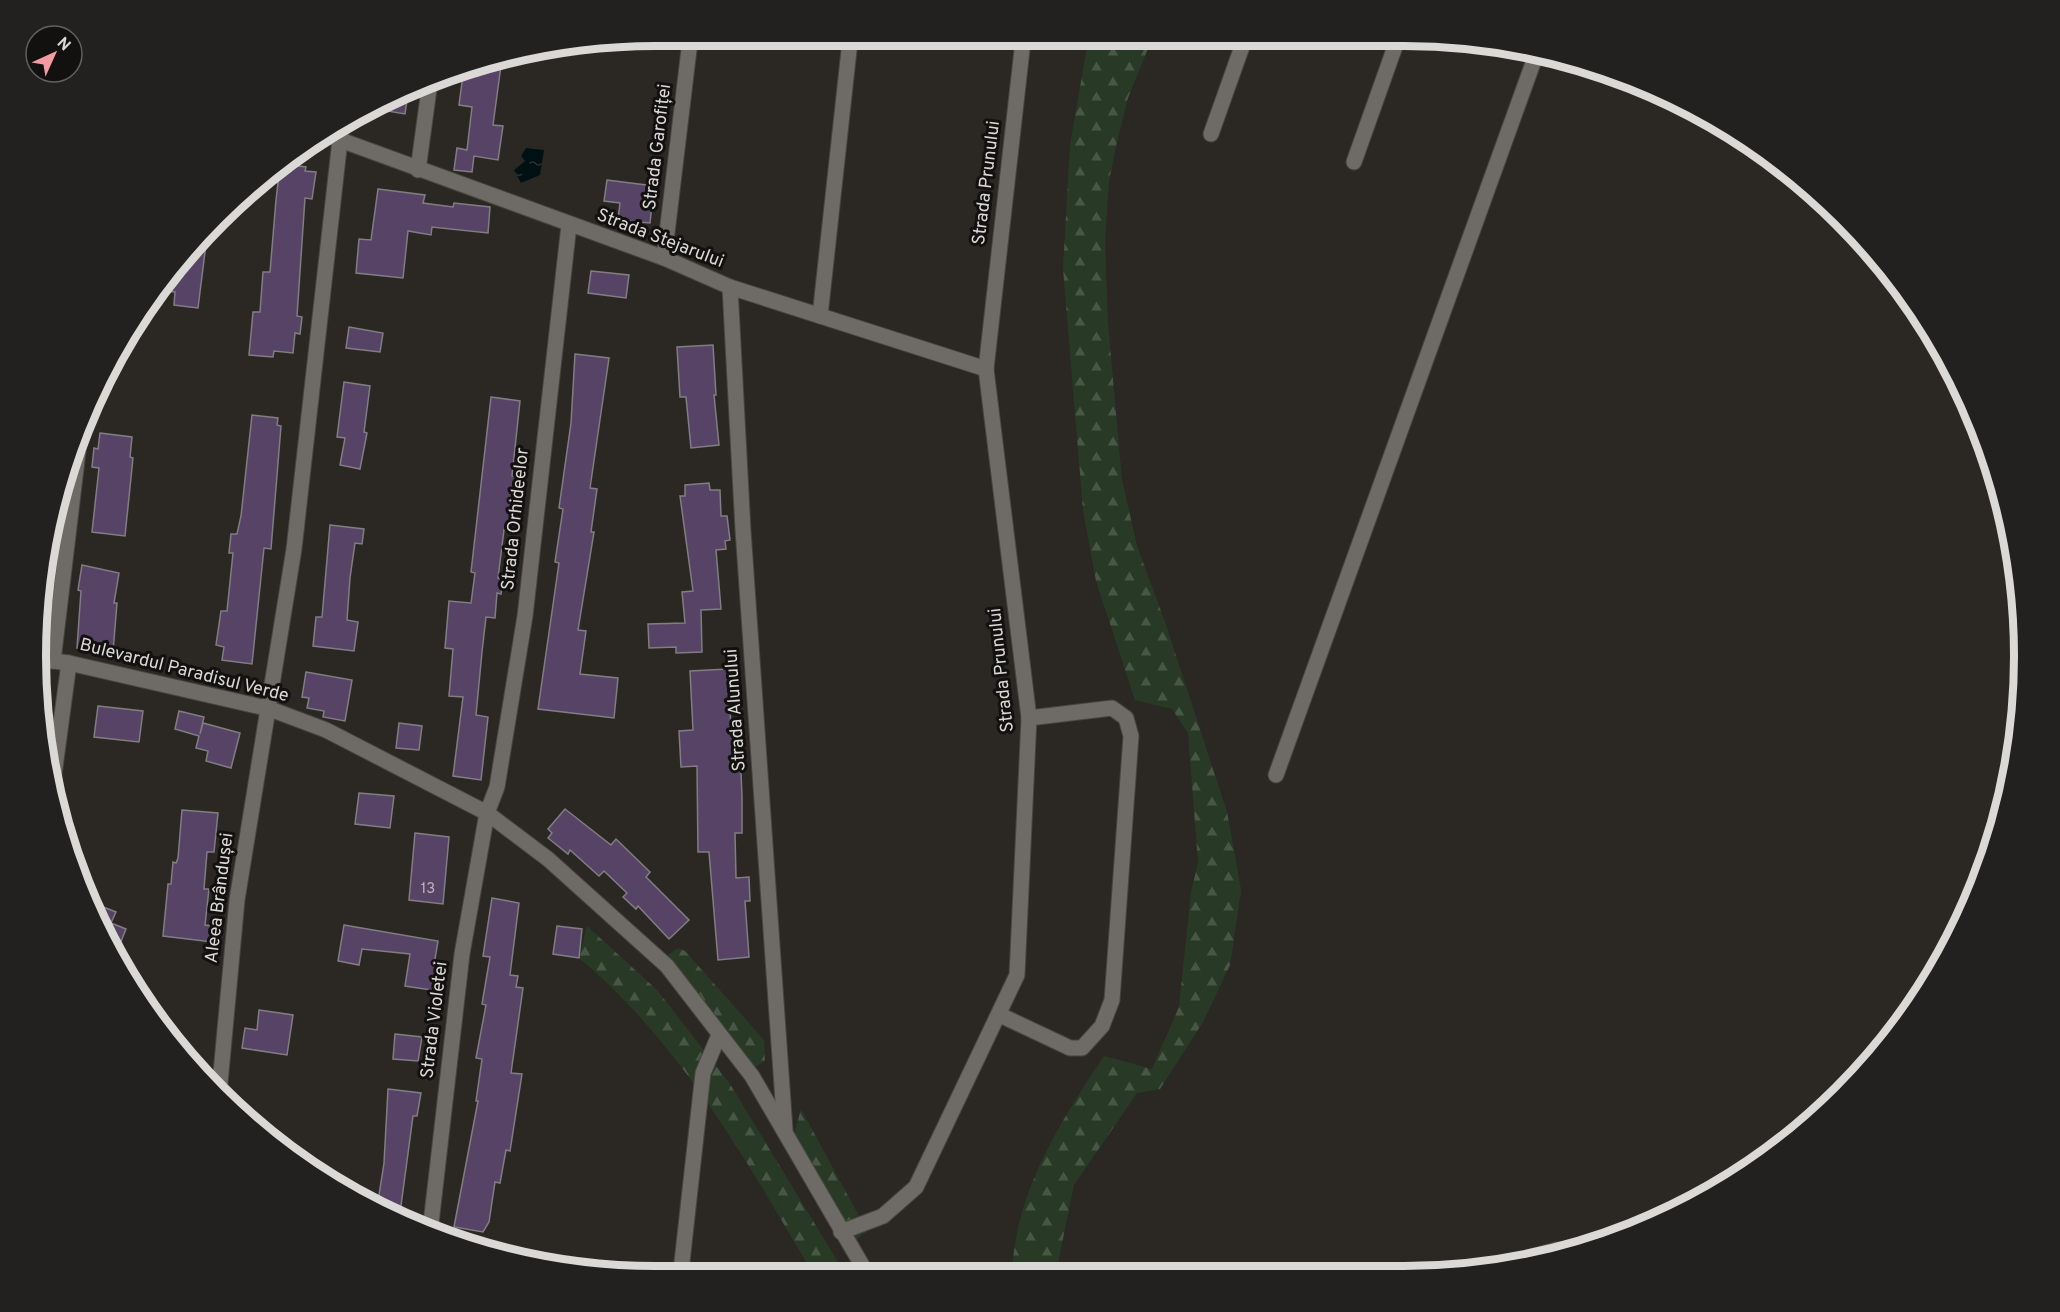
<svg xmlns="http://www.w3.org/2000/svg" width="2060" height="1312" viewBox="0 0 2060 1312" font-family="Overpass,sans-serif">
<defs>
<pattern id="forest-firs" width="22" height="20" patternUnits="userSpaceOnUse" patternTransform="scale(1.5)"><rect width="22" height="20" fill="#283a26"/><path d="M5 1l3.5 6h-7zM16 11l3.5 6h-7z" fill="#475645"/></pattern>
<pattern id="water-ripples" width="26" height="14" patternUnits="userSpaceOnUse" patternTransform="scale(1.5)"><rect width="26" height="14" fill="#011113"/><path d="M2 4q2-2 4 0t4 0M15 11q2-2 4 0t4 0" fill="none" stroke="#253335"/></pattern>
</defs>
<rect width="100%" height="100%" fill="#2b2824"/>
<g fill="url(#forest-firs)">
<path d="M1088,41h63l-23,57 -12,48 -7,35 -4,59 3,84 14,156 15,66 28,76 62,190 14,78 -11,75 -27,57 -43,67 -23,4 -63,92 -18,88h-44c4,-82 48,-151 92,-217l48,13 27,-62 12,-115 7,-29 -10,-130 -16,-24 -37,-9 -39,-119 -13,-71 -20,-242 7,-123z"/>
<path d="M587,926l70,64 73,94 114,188h-32c-65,-111 -133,-231 -233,-314z"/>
<path d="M678,948l7,3 79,89 1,21 -12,7 -87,-103 2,-10z"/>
<path d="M801,1109l66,122 -18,14 -56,-107z"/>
</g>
<path fill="url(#water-ripples)" d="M526,148l18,2 -4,25 -19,8 -7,-13 11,-9 -4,-5z"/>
<g fill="#574366" stroke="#807d83" stroke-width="1.5">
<path d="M502,58l-9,67 10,1 -5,34 -24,-4 -2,16 -18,-2 3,-22 10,2 5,-43 -13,-2 5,-38z"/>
<path d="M397,98l10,2 -2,14 -30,-5z"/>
<path d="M283,164l23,3 -1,4 11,1 -4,27 -7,-1 -8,118 5,1 -2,17 -5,-1 -2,20 -19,-2 -1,6 -24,-2 4,-43h7l3,-40h7l6,-72 4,-34z"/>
<path d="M607,180l47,6 -4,37 -32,-3 2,-17 -16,-2z"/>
<path d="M378,189l47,6 -2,8 30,4 1,-4 36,4 -2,26 -56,-6 -1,8 -23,-4 -5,47 -47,-5 3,-34 12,1z"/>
<path d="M208,228l-10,80 -24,-3 1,-13 -18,-2z"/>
<path d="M591,271l38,4 -3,23 -38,-5z"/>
<path d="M349,327l34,6 -3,19 -34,-4z"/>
<path d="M713,345l3,50h-2l5,50 -28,3 -5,-51h-6l-3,-50z"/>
<path d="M575,354l34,4 -19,130 7,1 -6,43h3l-16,98 8,1 -6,43 38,4 -4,40 -76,-9 21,-146 -4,-1 8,-53 -4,-1 12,-85z"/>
<path d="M344,382l26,4 -6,46 3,1 -7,36 -20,-4 5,-27 -8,-1z"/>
<path d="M491,397l29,4 -8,75 6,1 -9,54 -5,-1 -6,48 5,2 -2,14 -4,-1 -2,25 -9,-1 -4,35 -6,63 12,2 -7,63 -28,-4 10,-79 -14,-1 4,-47 -8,-1 4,-47 22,2 4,-30 -4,-1z"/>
<path d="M252,415l26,3 -1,7 4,1 -10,123 -7,-1 -12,116 -30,-4 2,-13 -8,-2 5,-34h6l6,-58h-4l2,-19h6l4,-18z"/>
<path d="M100,433l32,4 -2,20 3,1 -8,78 -33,-4 7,-64 -7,-1 2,-19 4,1z"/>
<path d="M709,483l1,7h10l1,26h6l3,24 -5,1 1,8 -10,1 5,59 -20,1 1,42 -26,1v-6l-27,1 -1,-24 37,-1 -3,-31 11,-1 -13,-95h5v-11z"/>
<path d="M330,525l34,4 -2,15 -7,-1 -5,35 -3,42 11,2 -4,29 -41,-5 3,-29h6z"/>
<path d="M82,565l37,8 -5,30h3l-4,49 -36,-4 4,-57 -3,-1z"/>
<path d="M728,669l3,60 8,-1 3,68v37h-7l1,45 13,-1 1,24h-5l4,56 -31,3 -9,-108h-11l-1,-86 -16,1 -2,-36 14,-1 -3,-59z"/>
<path d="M306,672l46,8 -7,41 -22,-4 1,-6 -17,-3 2,-10 -7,-1z"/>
<path d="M98,706l45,5 -4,31 -45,-5z"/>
<path d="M179,711l25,6 -4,17 3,-11 37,10 -9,35 -25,-7 2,-10 -12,-3 3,-12 -24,-7z"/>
<path d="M399,723l23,3 -3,24 -23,-2z"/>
<path d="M359,793l35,3 -4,32 -35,-4z"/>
<path d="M565,809l46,36 5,-6 34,33 -4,5 43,43 -20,19 -31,-33 -2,3 -13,-12 4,-4 -23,-22 -5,5 -29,-26 -2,4 -20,-16 4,-5 -4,-4z"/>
<path d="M182,810l36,3 -4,39h-7l-3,37h5l-4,36 9,1 -2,16 -49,-6 5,-52h3l2,-22 3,1 2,-5z"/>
<path d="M415,833l34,4 -6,67 -34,-4z"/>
<path d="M492,898l27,5 -9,72 8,1 -2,11 7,1 -12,85 11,1 -12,77 -4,-1 -6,33 -5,-1 -6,40 -6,10 -29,-5 24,-126h-2l6,-42 -6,-1 10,-53 -4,-1 8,-47 -7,-1z"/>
<path d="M93,903l23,9 -5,11 15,6 -6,15 -12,-5z"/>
<path d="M344,925l94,16 -4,24 8,1 -4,25 -33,-5 5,-32 -48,-5 -3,16 -21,-4z"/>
<path d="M557,926l25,3 -3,29 -26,-4z"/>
<path d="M259,1010l34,5 -6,40 -45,-7 3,-20 12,2z"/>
<path d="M395,1034l27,3 -4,24 -25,-2z"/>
<path d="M388,1089l33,4 -4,23h-4l-13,97 -23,-5 7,-45z"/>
</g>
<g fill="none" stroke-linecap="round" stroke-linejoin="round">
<defs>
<g id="minor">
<path d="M324,134l340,124 66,29 256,82"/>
<path d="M1211,134l33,-93"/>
<path d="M1354,162l43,-121"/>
<path d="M418,170l12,-88"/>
<path d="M664,258l26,-217"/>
<path d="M730,287l13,243 42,600"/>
<path d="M820,316l30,-275"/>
<path d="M53,661l28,-234"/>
<path d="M1276,775l261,-723"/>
<path d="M52,790l17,-127"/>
<path d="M1000,1015l70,33h12l20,-22 10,-26 19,-264 -5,-18 -14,-10 -83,10"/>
<path d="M219,1094l18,-194 57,-351 46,-409"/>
<path d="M430,1232l32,-278 25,-141 10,-26 28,-171 44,-391"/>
<path d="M841,1232l42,-16 33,-29 101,-212 12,-257 -43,-349 37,-328"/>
<path d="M1529,1261l2,-4 25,-7 27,-2"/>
<path d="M681,1271l22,-198 16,-38"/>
</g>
<path id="tertiary" d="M39,659l30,4 201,46 56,21 161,83 61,46 119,107 85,110 114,196"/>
</defs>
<use href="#minor" stroke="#474541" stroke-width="17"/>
<use href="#tertiary" stroke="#474541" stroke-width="17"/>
<use href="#minor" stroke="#6e6a65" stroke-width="15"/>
<use href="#tertiary" stroke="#6e6a65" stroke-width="15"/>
</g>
<g text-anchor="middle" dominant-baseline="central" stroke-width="6" stroke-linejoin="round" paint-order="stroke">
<g font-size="15" fill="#bab4ba">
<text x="428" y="889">13</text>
</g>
<g font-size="18" fill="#dbd9d6" stroke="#12110f">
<text transform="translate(658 147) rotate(-83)">Strada Garofiței</text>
<text transform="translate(987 183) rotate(-83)">Strada Prunului</text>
<text transform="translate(660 239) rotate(21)">Strada Stejarului</text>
<text transform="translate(516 519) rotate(-84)">Strada Orhideelor</text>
<text transform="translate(1002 670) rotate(-96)">Strada Prunului</text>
<text transform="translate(184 671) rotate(14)">Bulevardul Paradisul Verde</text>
<text transform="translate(736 710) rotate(-94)">Strada Alunului</text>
<text transform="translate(220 898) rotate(-83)">Aleea Brândușei</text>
<text transform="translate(435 1020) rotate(-83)">Strada Violetei</text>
</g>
</g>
<path d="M0 0H2060V1312H0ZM656 46H1404A610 610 0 0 1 2014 656V656A610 610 0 0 1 1404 1266H656A610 610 0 0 1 46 656V656A610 610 0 0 1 656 46Z" fill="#22211f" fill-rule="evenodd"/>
<path fill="none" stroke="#dbd9d6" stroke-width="8" d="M656 46H1404A610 610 0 0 1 2014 656V656A610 610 0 0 1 1404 1266H656A610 610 0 0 1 46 656V656A610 610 0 0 1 656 46Z"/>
<g transform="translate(54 54) rotate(45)"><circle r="28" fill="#12110f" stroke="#62615f" stroke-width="1.5"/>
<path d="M0-4.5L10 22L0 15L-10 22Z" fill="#f49b9f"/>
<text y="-9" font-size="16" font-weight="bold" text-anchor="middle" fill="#dbd9d6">N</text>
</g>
</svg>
